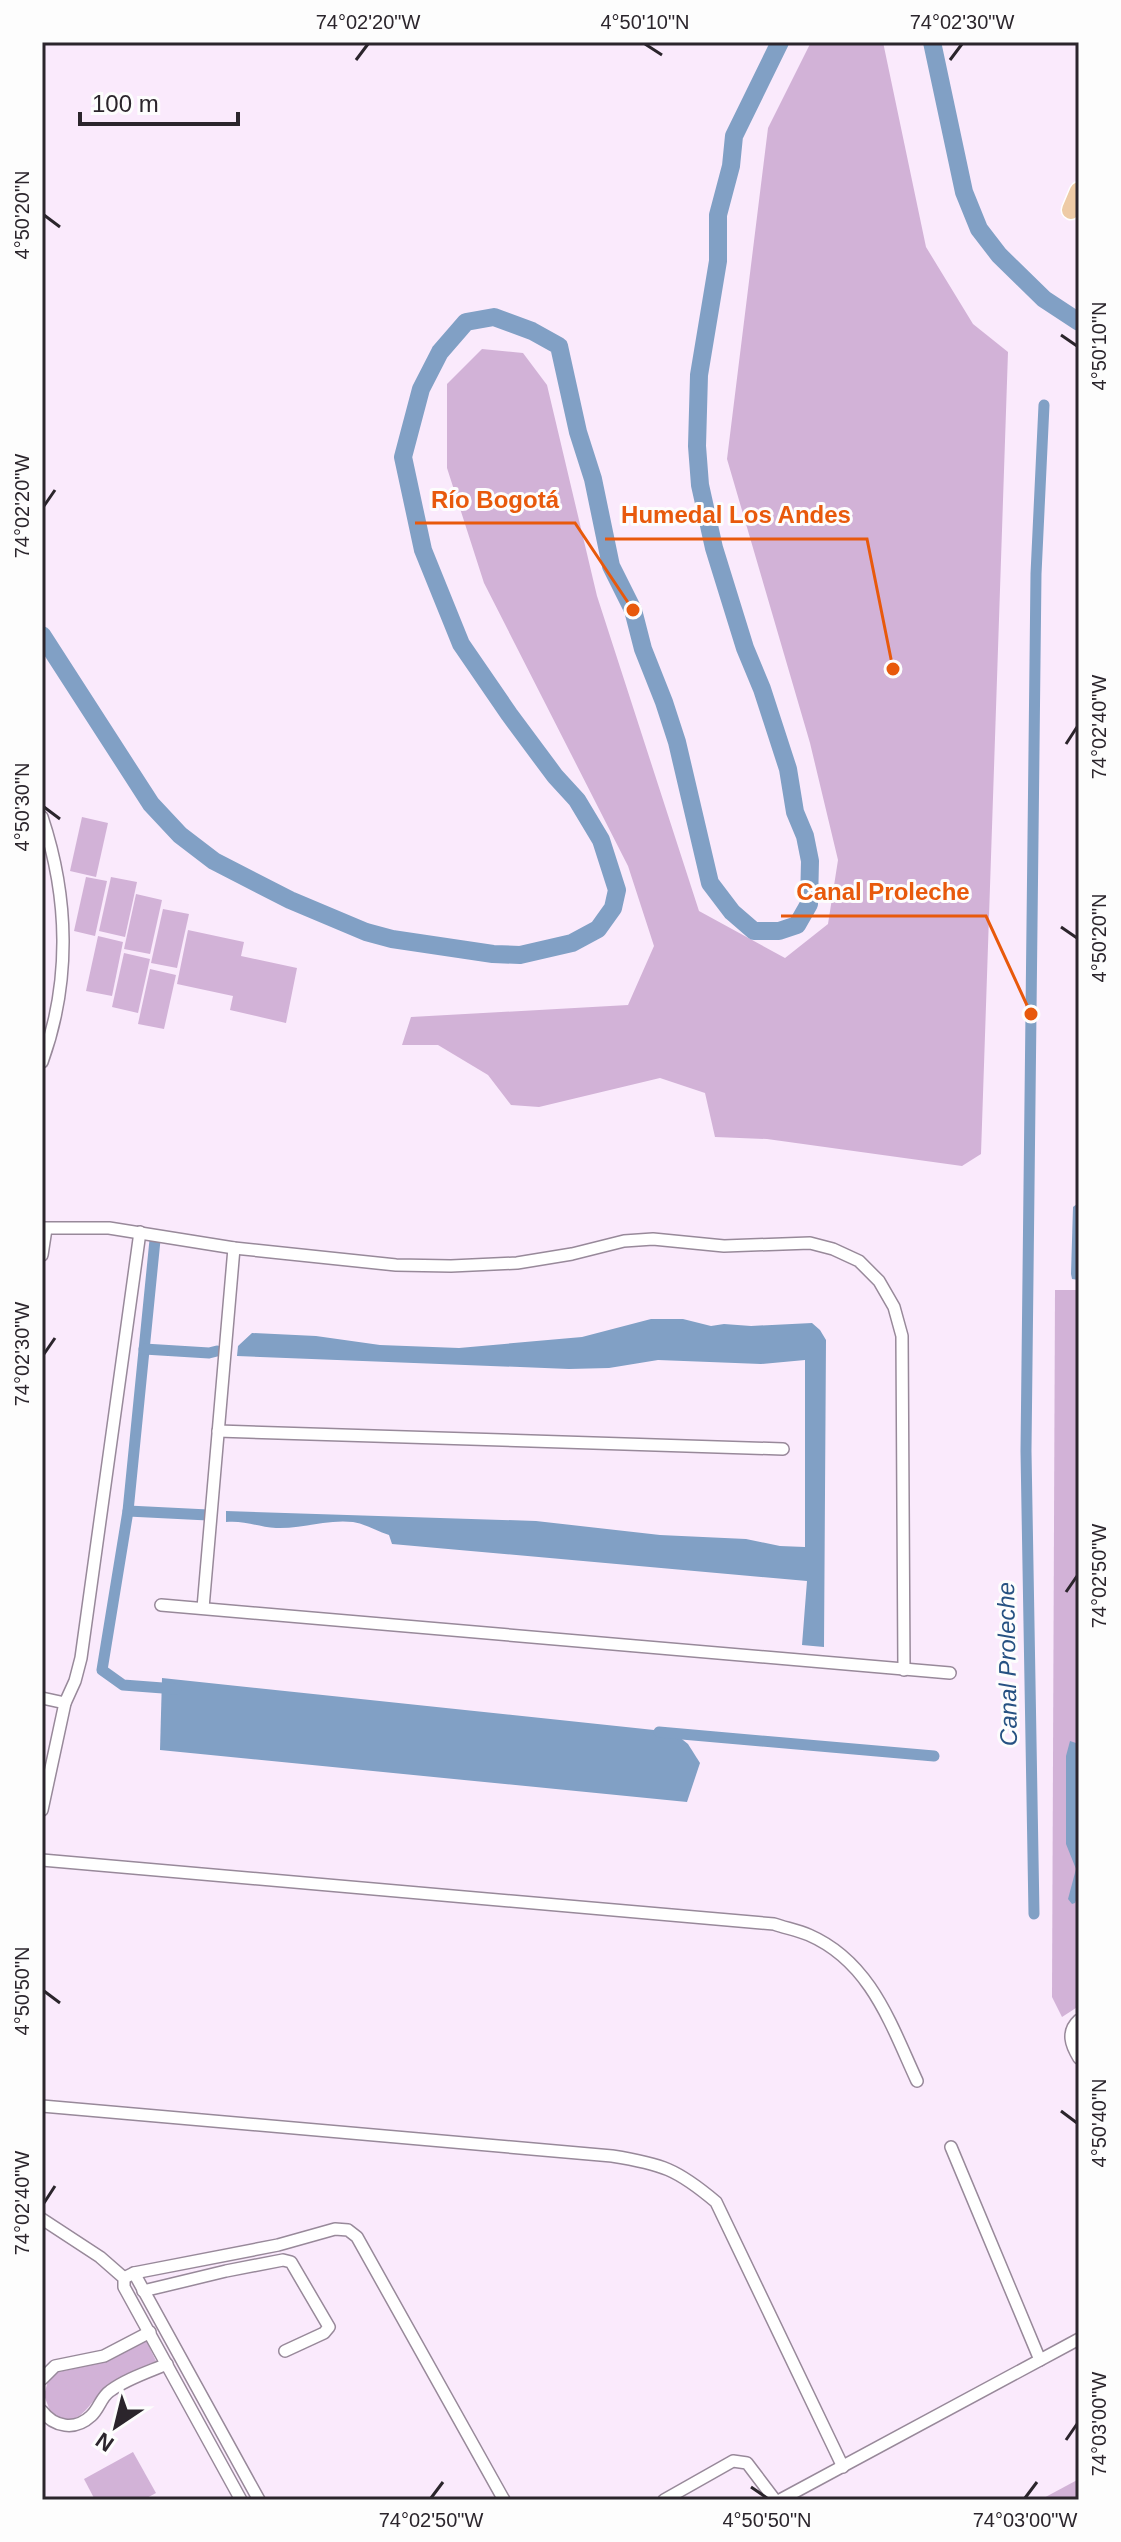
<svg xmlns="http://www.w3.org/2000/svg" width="1121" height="2542" viewBox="0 0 1121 2542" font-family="Helvetica,sans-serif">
<rect width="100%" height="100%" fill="#faeafc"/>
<g fill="#d2b2d7">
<path d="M811,42h72l43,205 47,77 35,28 -27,802 -19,12 -195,-27 -52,-2 -10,-44 -45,-15 -121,29 -28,-2 -23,-30 -50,-30h-36l9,-28 217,-12 26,-59 -26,-80 -144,-283 -37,-115v-84l35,-35 41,4 24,32 50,211 102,315 86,47 43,-34 10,-64 -28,-117 -83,-284 41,-331z"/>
<path d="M82,817l26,6 -12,54 -26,-6z"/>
<path d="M86,877l21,4 -12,55 -21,-5z"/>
<path d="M111,877l26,5 -12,55 -26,-6z"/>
<path d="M136,894l26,6 -12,54 -26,-5z"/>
<path d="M163,909l26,5 -12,54 -26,-5z"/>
<path d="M188,930l56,12 -3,14 56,12 -11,55 -56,-13 3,-14 -56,-12z"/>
<path d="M98,936l25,6 -11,54 -26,-5z"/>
<path d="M124,953l26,6 -12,54 -26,-6z"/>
<path d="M150,969l26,6 -12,54 -26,-5z"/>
<path d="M1055,1290h24v716l-17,11 -10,-20z"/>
<path d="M146,2340l10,21c-15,8 -31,14 -46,23 -20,12 -29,53 -60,27l-6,-16 4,-14 10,-9 38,-8z"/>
<path d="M133,2452l23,41 -13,7h-48l-11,-21z"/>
<path d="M1079,2479v21h-39z"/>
</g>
<g fill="#81a0c5">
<path d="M1077,1204l2,1v75l-7,-1 -1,-5 2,-67z"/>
<path d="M651,1319h32l28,7 13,-2 27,2 61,-3 8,7 6,10 -2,307 -22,-2 5,-64 -415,-37 -3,-9c-12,-4 -24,-11 -36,-13 -26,-3 -51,7 -77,6 -17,-1 -33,-8 -50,-6v-11l310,10 124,14 86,4 34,7 25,1v-187l-44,4 -103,-4 -49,8 -40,1 -332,-13 1,-10 14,-13 64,3 64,9 79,3 123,-11z"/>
<path d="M162,1678l511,54 15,12 12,19 -13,39 -527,-52z"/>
<path d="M1070,1741l9,3v149l-4,10 -3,1 -4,-5 8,-30 -10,-25v-88z"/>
</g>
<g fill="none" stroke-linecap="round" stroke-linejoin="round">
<g stroke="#81a0c5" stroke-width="11">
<path d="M155,1240l-27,271 -26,159 21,15 53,4"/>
<path d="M144,1349l65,4 8,-2"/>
<path d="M128,1511l80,4"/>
<path d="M659,1732l275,24"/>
<path d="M1034,1914l-8,-463 10,-877 8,-169"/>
</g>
<g stroke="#81a0c5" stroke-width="18">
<path d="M932,42l32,150 15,37 20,26 45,44 35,23"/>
<path d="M42,635l109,169 29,31 34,26 76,39 76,32 26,7 101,15 27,1 52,-12 26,-14 15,-21 4,-18 -16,-50 -24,-40 -22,-24 -46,-62 -48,-70 -38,-94 -20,-93 18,-68 19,-37 26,-30 28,-5 38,14 27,15 19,86 15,47 18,87 22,44 10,39 21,53 13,40 33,141 22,29 22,19h25l18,-6 12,-21 1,-43 -5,-25 -10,-24 -7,-43 -26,-80 -17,-41 -31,-100 -14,-63 -3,-39 2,-71 19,-114v-46l13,-49 3,-30 46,-94"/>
</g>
<defs>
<g id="street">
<path d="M42,817c27,81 29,165 0,245"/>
<path d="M42,1228h67l125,20 162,17 55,1 66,-3 55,-9 52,-13 29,-2 71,7 86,-3 23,6 26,12 20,20 15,26 8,29 2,334"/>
<path d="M42,1255l4,-26"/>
<path d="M218,1431l565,18"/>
<path d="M161,1605l789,68"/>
<path d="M203,1608l31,-360"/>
<path d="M42,1698l23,5"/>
<path d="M42,1810l23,-107 10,-22 6,-23 59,-426"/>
<path d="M42,1860l732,64c11,4 24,6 35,11 62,27 82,90 108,146"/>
<path d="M1079,2020c-13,12 -8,25 0,38"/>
<path d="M42,2106l570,50c50,8 65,13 104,46l127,265"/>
<path d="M951,2147l89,213"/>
<path d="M42,2219l58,38 24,21v9l117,213"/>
<path d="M134,2273l125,227"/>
<path d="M124,2278l10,-5 144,-28 57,-16 13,1 9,7 147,263"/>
<path d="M143,2291l83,-20 57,-11 8,2 38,65 -5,6 -39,18"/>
<path d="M42,2379l13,-13 49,-10 46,-24"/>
<path d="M42,2411c12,16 33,20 49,5 8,-7 10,-19 19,-25 16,-12 38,-19 57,-27"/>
<path d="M664,2500l69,-39 14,2 28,37"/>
<path d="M780,2500l299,-161"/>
</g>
<path id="primary" d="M1071,210l8,-19"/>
</defs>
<use href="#street" stroke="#98899a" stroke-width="14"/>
<use href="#primary" stroke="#fff" stroke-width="21"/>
<use href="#street" stroke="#fff" stroke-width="11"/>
<use href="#primary" stroke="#eecba6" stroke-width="18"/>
</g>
<path fill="none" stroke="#2b252c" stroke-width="3" d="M645,44l17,11M356,60l12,-16M950,60l12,-16M44,215l16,12M1061,335l16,11M44,506l11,-16M1066,744l11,-17M44,807l16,12M1061,927l16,11M44,1354l11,-16M1066,1592l11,-16M44,1991l16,12M1061,2111l16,12M44,2203l11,-17M1066,2440l11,-16M751,2487l16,11M431,2498l12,-16M1025,2498l12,-16"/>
<g text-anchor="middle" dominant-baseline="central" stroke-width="6" stroke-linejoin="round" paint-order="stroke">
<g font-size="24" font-style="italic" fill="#265182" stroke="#fdfdfd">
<text transform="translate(1007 1664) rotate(-91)">Canal Proleche</text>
</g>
</g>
<path fill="none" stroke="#e8590c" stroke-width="3" d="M633 610L575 523H415M893 669L867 539H605M1031 1014L986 916H781"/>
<g fill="#e8590c" stroke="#fdfdfd" stroke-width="3">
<circle cx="633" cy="610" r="8"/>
<circle cx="893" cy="669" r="8"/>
<circle cx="1031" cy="1014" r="8"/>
</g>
<g font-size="24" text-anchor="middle" font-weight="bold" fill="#e8590c" stroke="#fdfdfd" stroke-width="6" stroke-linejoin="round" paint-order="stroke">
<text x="495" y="508">Río Bogotá</text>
<text x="736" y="523">Humedal Los Andes</text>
<text x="883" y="900">Canal Proleche</text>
</g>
<rect width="1121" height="2542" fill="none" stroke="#fdfdfd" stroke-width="88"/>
<g transform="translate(116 2426) rotate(215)" stroke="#fdfdfd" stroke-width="6" paint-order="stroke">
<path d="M0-6L14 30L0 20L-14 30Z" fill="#2b252c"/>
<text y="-12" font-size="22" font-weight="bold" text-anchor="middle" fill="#2b252c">N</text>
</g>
<path d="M80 112v12h158v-12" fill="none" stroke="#2b252c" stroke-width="4"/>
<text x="92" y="112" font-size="24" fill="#2b252c" stroke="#fdfdfd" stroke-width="6" paint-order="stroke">100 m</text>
<rect x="44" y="44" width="1033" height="2454" fill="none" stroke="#2b252c" stroke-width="3"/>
<g font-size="20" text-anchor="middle" fill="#2b252c">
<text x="368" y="29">74°02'20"W</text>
<text x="645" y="29">4°50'10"N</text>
<text x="962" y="29">74°02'30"W</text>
<text transform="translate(22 215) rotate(-90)" y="7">4°50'20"N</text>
<text transform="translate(1099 346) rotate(-90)" y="7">4°50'10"N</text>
<text transform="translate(22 506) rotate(-90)" y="7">74°02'20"W</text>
<text transform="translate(1099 727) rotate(-90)" y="7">74°02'40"W</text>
<text transform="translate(22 807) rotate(-90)" y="7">4°50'30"N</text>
<text transform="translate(1099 938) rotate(-90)" y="7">4°50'20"N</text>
<text transform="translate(22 1354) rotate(-90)" y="7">74°02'30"W</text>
<text transform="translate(1099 1576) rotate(-90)" y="7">74°02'50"W</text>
<text transform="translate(22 1991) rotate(-90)" y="7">4°50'50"N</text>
<text transform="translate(1099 2123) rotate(-90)" y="7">4°50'40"N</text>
<text transform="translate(22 2203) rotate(-90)" y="7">74°02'40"W</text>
<text transform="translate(1099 2424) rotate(-90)" y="7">74°03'00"W</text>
<text x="431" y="2527">74°02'50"W</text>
<text x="767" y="2527">4°50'50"N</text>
<text x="1025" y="2527">74°03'00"W</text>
</g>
</svg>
